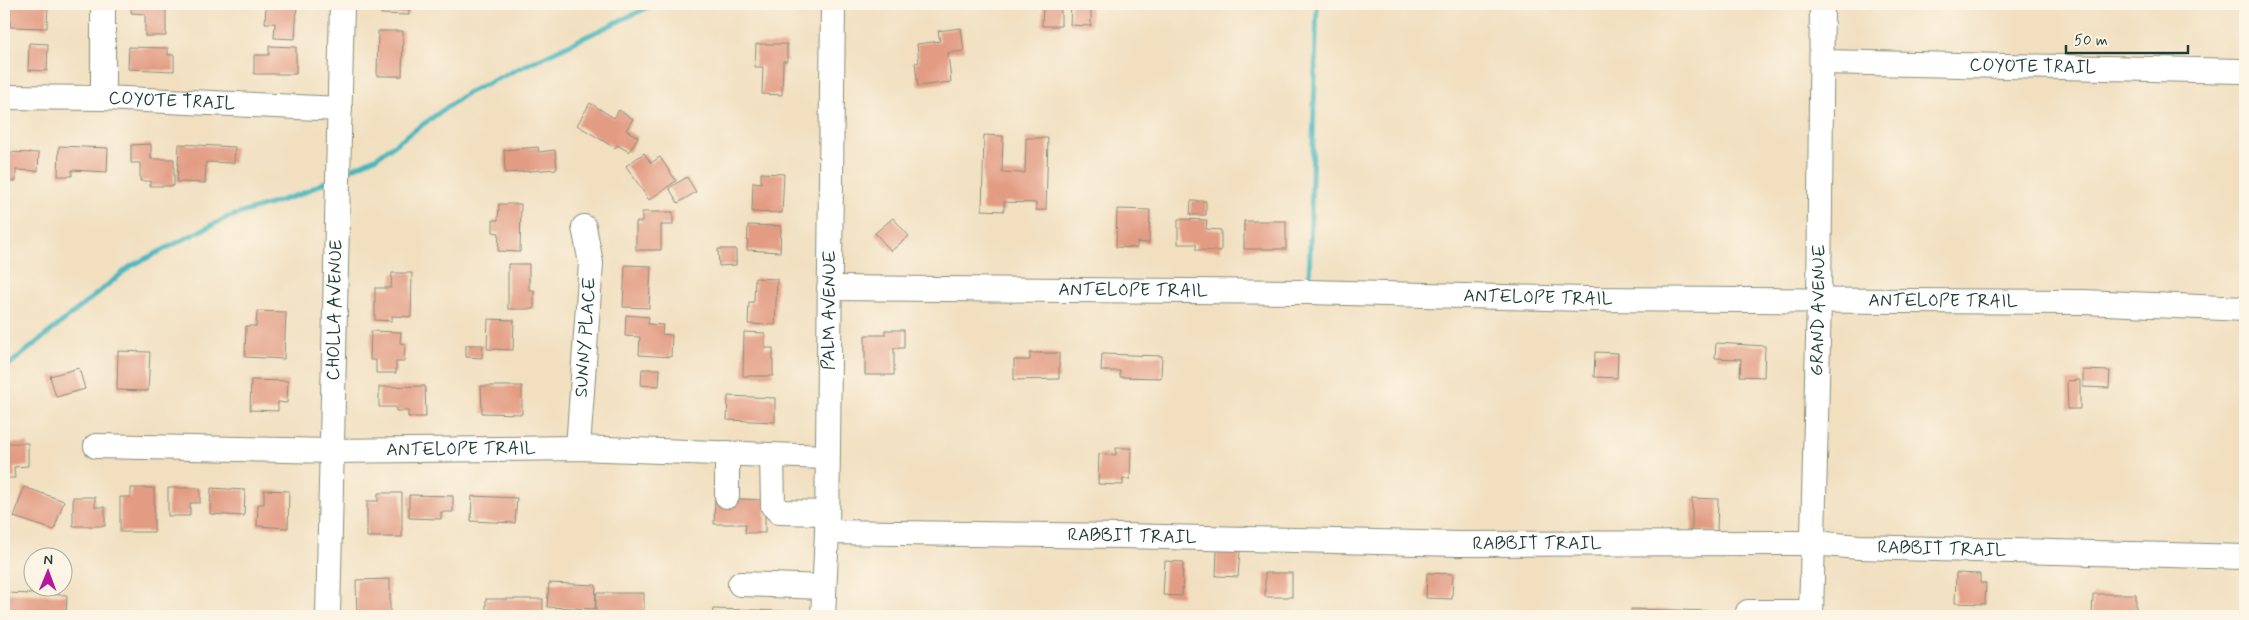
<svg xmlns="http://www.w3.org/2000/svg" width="2249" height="620" viewBox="0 0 2249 620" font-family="Mynerve,sans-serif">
<rect width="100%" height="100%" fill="#fcf5e5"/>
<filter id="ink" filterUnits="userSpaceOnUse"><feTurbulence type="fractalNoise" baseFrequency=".02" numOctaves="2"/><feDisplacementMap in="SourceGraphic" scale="10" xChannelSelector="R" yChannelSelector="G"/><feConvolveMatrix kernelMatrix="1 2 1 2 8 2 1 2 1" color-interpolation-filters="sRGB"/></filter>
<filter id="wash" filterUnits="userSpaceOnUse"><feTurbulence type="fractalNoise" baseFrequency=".0096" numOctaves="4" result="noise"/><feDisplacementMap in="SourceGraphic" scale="20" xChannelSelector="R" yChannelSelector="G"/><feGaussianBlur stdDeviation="1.12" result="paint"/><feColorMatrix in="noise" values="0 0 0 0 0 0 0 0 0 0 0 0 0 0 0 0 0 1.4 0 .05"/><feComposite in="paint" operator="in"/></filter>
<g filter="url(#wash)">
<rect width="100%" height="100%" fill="#f1dfc0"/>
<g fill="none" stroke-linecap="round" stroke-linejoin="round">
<g stroke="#47b6bd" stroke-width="5">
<path d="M351,169l26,-12 90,-64 188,-89"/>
<path d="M1309,283l8,-279"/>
<path d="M4,369l127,-103 95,-48 75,-24 24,-12"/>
</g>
</g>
<g id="blocks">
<g fill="#e39c84">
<path d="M10,4h38l-1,24 -37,-1z"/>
<path d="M131,4h17v3h18v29h-21v-22l-14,-1z"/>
<path d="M266,4h31l-2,35 -21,-1 1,-15h-10z"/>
<path d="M381,4h28v11l-28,-1z"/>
<path d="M1043,4h18v22h-19z"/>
<path d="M1071,4h20v22l-21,-1z"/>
<path d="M961,28l3,23 -16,2 3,29 -33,4 -3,-23 4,-1 -2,-18 23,-3 -2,-10z"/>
<path d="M378,31h25l-1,45h-25z"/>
<path d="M29,43l19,1 -1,27 -19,-1z"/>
<path d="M756,44h31v17h-4l-1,34 -20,-1 1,-27h-8z"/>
<path d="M269,46l27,1v27h-42v-19h15z"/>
<path d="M129,47l39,1v7h6v16l-46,-2z"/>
<path d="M590,103l24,15 5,-8 14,9 -7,11 12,7 -9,15 -12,-7 -2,3 -38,-23z"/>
<path d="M984,135l19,1 -1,36 23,1 1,-35h22l-2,72h-10v-7l-32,-1v9l-22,-1z"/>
<path d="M151,144v15h23v27h-24v-5h-10v-18h-9v-18z"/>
<path d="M179,144l56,3 -1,16 -28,-1 -1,21 -28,-1z"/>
<path d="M59,146l49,2 -1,24 -35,-2v6h-14z"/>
<path d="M538,147l1,5 16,-2 2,19 -52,4 -1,-23z"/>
<path d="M4,152l35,1 -1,18 -22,-1v11h-12z"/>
<path d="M644,153l7,10 9,-6 16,24 -27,19 -23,-34z"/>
<path d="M761,173l23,1 -2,39 -30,-1 1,-30 8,1z"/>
<path d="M687,177l9,15 -18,11 -9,-15z"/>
<path d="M1191,201h15v14h-16z"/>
<path d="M499,204h22l-1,48 -22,-1 1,-18 -6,-1v-12h5z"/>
<path d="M1117,209l33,1 -1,33 -12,-1v6l-21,-1z"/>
<path d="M642,212h31v13h-12v25h-25v-28h6z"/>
<path d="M893,218l16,18 -18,15 -16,-18z"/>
<path d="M1178,219l29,1 -1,9 15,1v21l-25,-1v-6h-18z"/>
<rect x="1244" y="221" width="42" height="28"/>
<path d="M748,225l33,1 -1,26 -33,-2z"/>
<path d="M718,249h18v16l-17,1z"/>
<path d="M508,264h21v26h5v19h-26z"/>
<path d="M625,265l26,1 -2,42 -26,-1z"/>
<path d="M392,273h20l-1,44 -19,-1v5l-17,-1v-32h16z"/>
<path d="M755,278l22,1 -2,46 -27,-1 1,-22h5z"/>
<path d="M257,311l29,1 -2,47 -39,-2 1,-31h10z"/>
<path d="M626,315l23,2 -1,7 15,1 -1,9 10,1 -1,22 -32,-2 1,-18 -15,-1z"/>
<path d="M488,319l26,1 -1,30 -26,-1z"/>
<path d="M885,330h19v18h-10v27h-29v-40h20z"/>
<path d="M371,331l30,1 -1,11 5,1 -1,18h-8v11h-20v-13h-6z"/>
<path d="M744,332l21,1v15h8v28h-30z"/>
<path d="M1716,343l49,3 -1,31 -24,-1 1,-17 -26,-1z"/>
<path d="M466,345h17l-1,13 -16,-1z"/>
<path d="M118,351l32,1 -2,39 -31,-1z"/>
<path d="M1595,352l23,1 -1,25 -23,-1z"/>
<path d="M1030,353h29v26l-45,1v-20h16z"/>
<path d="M1102,354l60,2 -1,22 -41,-1v-6h-19z"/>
<path d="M79,368l6,21 -29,8 -6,-21z"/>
<path d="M642,369h18l-1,17 -18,-1z"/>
<path d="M2083,370l27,1 -1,17 -26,-1z"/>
<path d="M251,380l37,1 -1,22 -9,-1v9l-28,-1z"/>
<path d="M2080,380v29h-12l-1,-28z"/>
<path d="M425,386l1,31h-18v-6h-12v-4h-17v-20z"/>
<path d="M481,386h41v28l-40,-1z"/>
<path d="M728,396l47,2v24l-48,-2z"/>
<path d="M4,443h24v23l-14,1 1,11h-11z"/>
<path d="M1116,448h15l-1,31h-7v6l-25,-1 1,-30 17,1z"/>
<path d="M24,487l40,14 -10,29 -40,-13z"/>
<path d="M131,488h23v44h-34v-35h11z"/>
<path d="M168,488h32v15h-10v13h-22z"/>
<path d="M211,488l34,2 -1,26 -34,-2z"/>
<path d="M264,490l25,1 -1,37 -31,-2 1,-22h6z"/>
<path d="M378,493h24v44h-35v-36h11z"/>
<path d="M409,495l44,1v16h-12v7l-32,-1z"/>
<path d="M472,496l45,2 -2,25 -44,-2z"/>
<path d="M73,497h22v10h10v19h-32z"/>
<path d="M715,498l50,2v33h-20l1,-9h-32z"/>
<path d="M1692,498l26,1 -1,33 -25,-1z"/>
<path d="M1217,550l23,1 -2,26 -22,-1z"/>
<path d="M1165,561l18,1 -1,34 -19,-1z"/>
<rect x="1265" y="573" width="27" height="24"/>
<path d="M1427,573l26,1 -1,25 -26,-1z"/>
<path d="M1956,573l24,1v9h6l-1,21 -30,-1z"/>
<path d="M390,579v37h-33l-1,-36z"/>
<path d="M549,583l47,2 -1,24 -48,-2z"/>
<path d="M4,593l63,2 -1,21h-62z"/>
<rect x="596" y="593" width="48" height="23"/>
<path d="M2093,594h43v22h-44z"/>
<rect x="486" y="599" width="57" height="17"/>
<path d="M713,609l70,2 -1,5h-70z"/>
<path d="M1631,609l84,2v5h-84z"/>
</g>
</g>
</g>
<g filter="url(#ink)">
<use href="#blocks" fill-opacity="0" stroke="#888e7a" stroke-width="1"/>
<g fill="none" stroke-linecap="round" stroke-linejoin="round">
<defs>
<g id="minor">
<path id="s1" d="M1822,62l420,9 3,-1"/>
<path id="s2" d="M4,97l99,1 237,11"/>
<path d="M103,98v-94"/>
<path id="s3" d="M829,288l479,4 277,7 498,3 162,7"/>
<path id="s4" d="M96,446l236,5 246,-3 249,9"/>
<path id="s5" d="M578,448l13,-185 -7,-36"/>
<path d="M772,455l1,51 6,6 48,1"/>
<path d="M727,496v-43"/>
<path id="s6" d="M827,532l295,4 337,8 354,-1 46,4 386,10"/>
<path d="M740,584l84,3"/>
<path id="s7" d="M328,616l14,-612"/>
<path id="s8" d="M823,616l4,-84 6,-528"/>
<path d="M1748,616v-4h63"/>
<path id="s9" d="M1811,616l8,-315 3,-297"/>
</g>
</defs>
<use href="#minor" stroke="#888e7a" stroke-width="26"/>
<use href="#minor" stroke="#fff" stroke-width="24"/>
</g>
</g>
<g text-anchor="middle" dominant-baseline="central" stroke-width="5" stroke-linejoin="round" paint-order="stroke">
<g font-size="18" fill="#1f3d34" stroke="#fcf5e5">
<text stroke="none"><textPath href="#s1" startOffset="211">COYOTE TRAIL</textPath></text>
<text stroke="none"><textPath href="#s2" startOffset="168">COYOTE TRAIL</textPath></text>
<text stroke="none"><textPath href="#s3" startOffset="304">ANTELOPE TRAIL</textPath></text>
<text stroke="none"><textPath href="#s3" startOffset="709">ANTELOPE TRAIL</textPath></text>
<text stroke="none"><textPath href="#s3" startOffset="1114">ANTELOPE TRAIL</textPath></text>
<text stroke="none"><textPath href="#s7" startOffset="306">CHOLLA AVENUE</textPath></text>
<text stroke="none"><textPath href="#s8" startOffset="306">PALM AVENUE</textPath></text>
<text stroke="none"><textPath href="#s9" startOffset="306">GRAND AVENUE</textPath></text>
<text stroke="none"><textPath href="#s5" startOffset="111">SUNNY PLACE</textPath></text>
<text stroke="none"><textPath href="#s4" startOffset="365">ANTELOPE TRAIL</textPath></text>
<text stroke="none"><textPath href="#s6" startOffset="305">RABBIT TRAIL</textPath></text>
<text stroke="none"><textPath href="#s6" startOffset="710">RABBIT TRAIL</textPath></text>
<text stroke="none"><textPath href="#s6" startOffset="1115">RABBIT TRAIL</textPath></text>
</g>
</g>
<rect width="2249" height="620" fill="none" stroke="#fcf5e5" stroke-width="20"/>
<g transform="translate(48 572) rotate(1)"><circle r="24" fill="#fcf5e5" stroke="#a4ab9e"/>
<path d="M0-4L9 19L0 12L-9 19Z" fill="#b5179e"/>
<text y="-8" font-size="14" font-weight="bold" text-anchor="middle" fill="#1f3d34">N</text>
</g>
<path d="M2066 45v8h122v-8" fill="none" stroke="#1f3d34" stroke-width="2.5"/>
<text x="2074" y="45" font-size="15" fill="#1f3d34" stroke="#fcf5e5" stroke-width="4" paint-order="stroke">50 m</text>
</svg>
